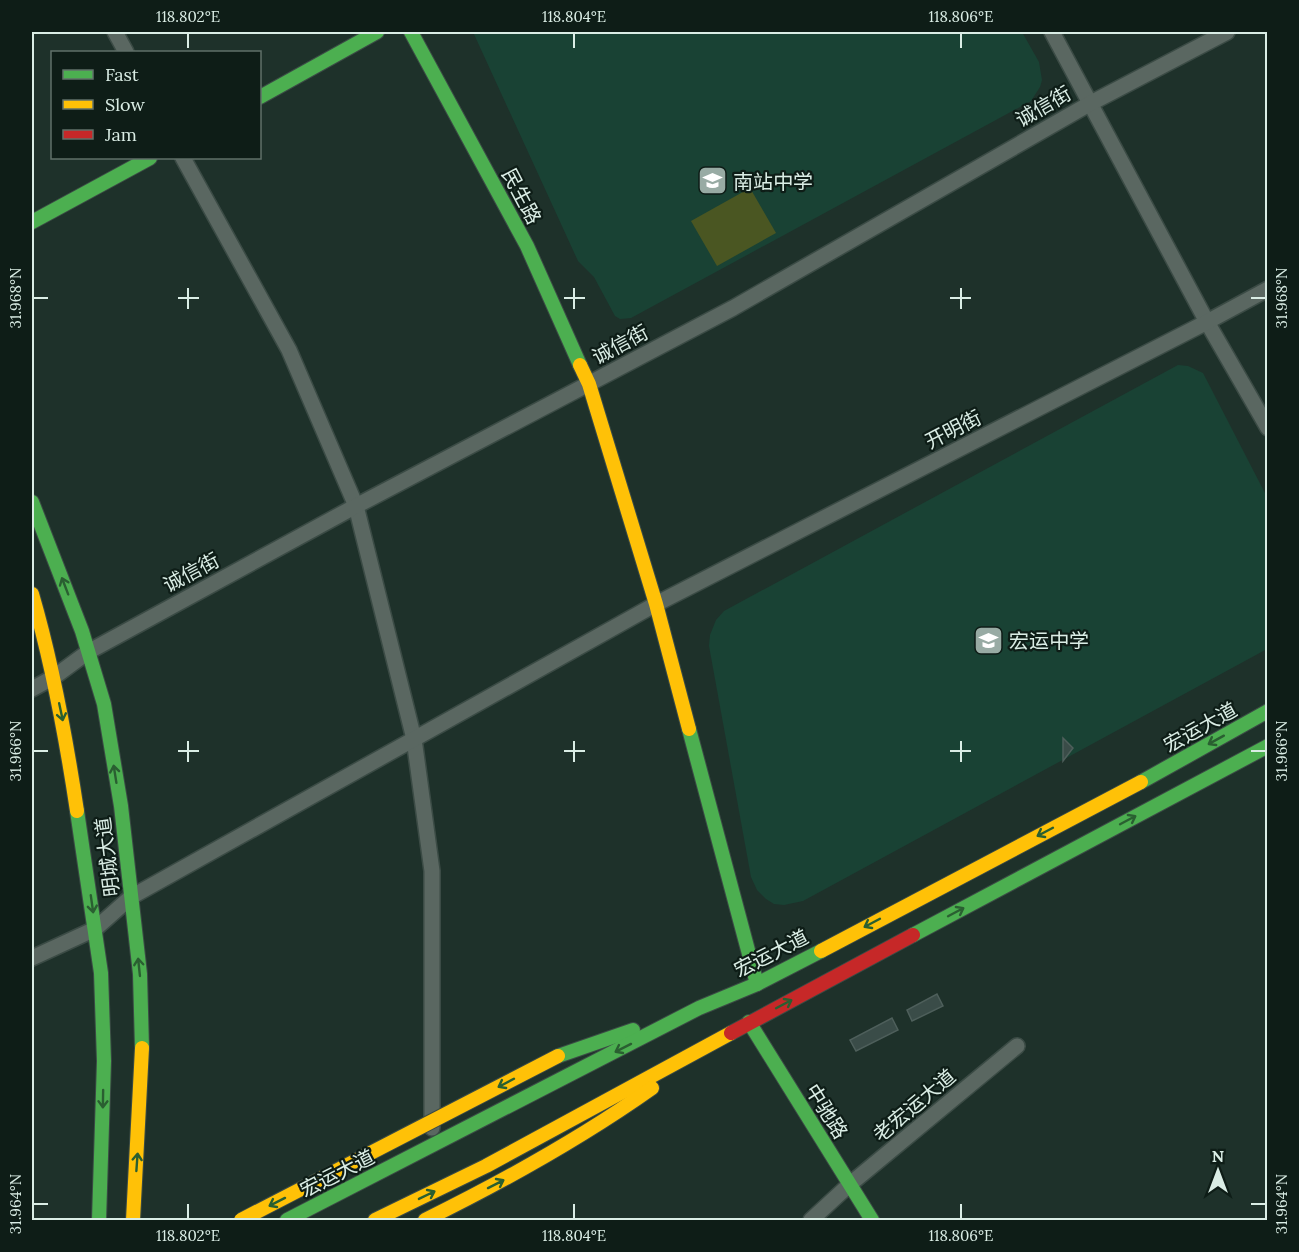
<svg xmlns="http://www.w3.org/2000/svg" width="1299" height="1252" viewBox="0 0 1299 1252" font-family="Lora,'Noto Sans SC',serif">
<rect width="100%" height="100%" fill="#1e312a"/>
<g fill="#194234">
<path d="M473,32h549l17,30 3,18 -2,7 -9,14 -400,217 -11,1 -5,-3 -21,-39 -16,-16z"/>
<path d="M1178,365l10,1 15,7 64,124v152l-464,252 -19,4 -10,-1 -8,-5 -9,-9 -6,-13 -42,-231 1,-11 6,-15 8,-9z"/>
</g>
<path fill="#4a5622" d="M750,188l26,45 -59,33 -26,-45z"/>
<g fill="#3a4c48" stroke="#4e5f5b" stroke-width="1.5">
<path d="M1063,738l10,10 -10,13z"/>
<path d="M937,994l6,12 -31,15 -5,-11z"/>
<path d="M892,1018l6,12 -42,21 -6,-11z"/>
</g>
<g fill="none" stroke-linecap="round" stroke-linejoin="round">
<defs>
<g id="street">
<path d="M115,32l11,20"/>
<path d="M1052,32l155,290 61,106"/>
<path d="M183,158l106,192 67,156 58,233 18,132v257"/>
<path d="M32,689l22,-12 34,-25 268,-146 377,-198 358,-205 136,-71"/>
<path d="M32,958l63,-29 36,-32 525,-293 551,-282 61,-33"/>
<path d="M811,1220l38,-35 168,-139"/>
</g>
<g id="fast">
<path d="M411,32l116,214 53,119"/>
<path d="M260,97l117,-65"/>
<path d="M32,222l118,-64"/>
<path d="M32,502l50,129 22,73 17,102 19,168 2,74"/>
<path d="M689,729l68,255"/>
<path d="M1141,782l127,-71"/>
<path d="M77,811l24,162 3,88 -5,159"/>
<path d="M913,935l355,-189"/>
<path d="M749,1022l123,198"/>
<path d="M558,1056l75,-26"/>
<path d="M287,1220l412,-212 58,-24 64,-33"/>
</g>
<g id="slow">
<path d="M580,365l9,19 67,220 33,125"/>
<path d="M32,594c21,72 34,144 45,217"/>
<path d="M821,951l320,-169"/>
<path d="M133,1220l9,-172"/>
<path d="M375,1220l111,-54 245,-133"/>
<path d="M425,1220c79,-39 155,-81 227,-132"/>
</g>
<path id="jam" d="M731,1033l182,-98"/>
</defs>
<use href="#street" stroke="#3b4b45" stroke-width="18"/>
<use href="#fast" stroke="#3b4b45" stroke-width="16"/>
<use href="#slow" stroke="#3b4b45" stroke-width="16"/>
<use href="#jam" stroke="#3b4b45" stroke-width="16"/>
<use href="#street" stroke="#5a6761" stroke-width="15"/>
<use href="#fast" stroke="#4caf50" stroke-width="14"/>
<use href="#slow" stroke="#ffc107" stroke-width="14"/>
<use href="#jam" stroke="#c62828" stroke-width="14"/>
<defs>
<path id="slow-bridge" d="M241,1220l317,-164"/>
</defs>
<use href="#slow-bridge" stroke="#3b4b45" stroke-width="16" stroke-linecap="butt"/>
<use href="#slow-bridge" stroke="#ffc107" stroke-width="14"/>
</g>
<defs><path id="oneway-shaft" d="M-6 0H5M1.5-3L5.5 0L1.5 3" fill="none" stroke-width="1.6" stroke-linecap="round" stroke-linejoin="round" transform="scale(1.5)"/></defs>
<g stroke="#2a5f31">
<use href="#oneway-shaft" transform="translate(65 586) rotate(-111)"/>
<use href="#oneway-shaft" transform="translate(61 712) rotate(78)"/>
<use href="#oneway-shaft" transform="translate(1216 740) rotate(151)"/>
<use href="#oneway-shaft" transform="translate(115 774) rotate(-99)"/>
<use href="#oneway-shaft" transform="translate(1128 820) rotate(-28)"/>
<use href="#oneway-shaft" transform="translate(1045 832) rotate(152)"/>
<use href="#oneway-shaft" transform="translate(92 904) rotate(82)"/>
<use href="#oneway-shaft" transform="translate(956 912) rotate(-28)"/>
<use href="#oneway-shaft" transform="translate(872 923) rotate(152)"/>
<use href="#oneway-shaft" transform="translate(139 967) rotate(-96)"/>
<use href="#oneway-shaft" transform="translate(784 1004) rotate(-28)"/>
<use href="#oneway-shaft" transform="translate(623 1048) rotate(153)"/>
<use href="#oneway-shaft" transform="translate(506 1083) rotate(152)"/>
<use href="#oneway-shaft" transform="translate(103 1099) rotate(91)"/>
<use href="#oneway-shaft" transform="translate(137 1162) rotate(-86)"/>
<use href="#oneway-shaft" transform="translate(496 1184) rotate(-27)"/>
<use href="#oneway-shaft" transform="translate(427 1195) rotate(-26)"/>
<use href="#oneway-shaft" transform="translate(277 1202) rotate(153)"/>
</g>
<path fill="none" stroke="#daede5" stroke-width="2" d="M188,33v15M574,33v15M961,33v15M188,288v21M574,288v21M961,288v21M33,298h15M178,298h21M564,298h21M950,298h21M1251,298h15M188,741v21M574,741v21M961,741v21M33,751h15M178,751h21M564,751h21M950,751h21M1251,751h15M33,1204h15M188,1204v15M574,1204v15M961,1204v15M1251,1204h15"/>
<defs>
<symbol id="school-square" viewBox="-11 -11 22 22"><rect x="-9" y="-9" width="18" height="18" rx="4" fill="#98aba4" stroke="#0e1d17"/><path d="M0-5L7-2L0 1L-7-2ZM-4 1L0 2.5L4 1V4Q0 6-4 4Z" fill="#fff"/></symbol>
</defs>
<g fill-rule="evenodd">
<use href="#school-square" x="696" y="164" width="33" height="33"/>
<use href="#school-square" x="972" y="624" width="33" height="33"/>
</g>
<g text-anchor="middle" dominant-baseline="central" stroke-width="4.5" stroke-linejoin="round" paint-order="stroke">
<g font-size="20" fill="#daede5" stroke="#0e1d17">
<text transform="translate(1043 106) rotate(-30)">诚信街</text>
<text transform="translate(522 196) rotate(62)">民生路</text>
<text transform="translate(620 344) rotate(-28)">诚信街</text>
<text transform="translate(953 429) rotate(-27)">开明街</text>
<text transform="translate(191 572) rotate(-28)">诚信街</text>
<text transform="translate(1200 727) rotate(-29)">宏运大道</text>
<text transform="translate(107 857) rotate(-97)">明城大道</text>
<text transform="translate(771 953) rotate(-27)">宏运大道</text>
<text transform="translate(914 1105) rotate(-40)">老宏运大道</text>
<text transform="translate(827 1111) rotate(58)">中驰路</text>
<text transform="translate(337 1173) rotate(-27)">宏运大道</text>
</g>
<g font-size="20" fill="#daede5" stroke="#0e1d17" text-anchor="start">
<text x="733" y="181">南站中学</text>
<text x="1009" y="640">宏运中学</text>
</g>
</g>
<rect width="1299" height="1252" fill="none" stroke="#0e1d17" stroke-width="66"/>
<rect x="51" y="51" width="210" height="108" fill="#0e1d17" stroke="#607069" stroke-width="1.5"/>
<rect x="63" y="70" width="30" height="9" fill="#4caf50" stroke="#607069" stroke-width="1.5"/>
<text x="105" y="81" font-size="18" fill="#daede5">Fast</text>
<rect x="63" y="100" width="30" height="9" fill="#ffc107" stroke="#607069" stroke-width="1.5"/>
<text x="105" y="111" font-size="18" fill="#daede5">Slow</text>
<rect x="63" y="130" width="30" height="9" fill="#c62828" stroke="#607069" stroke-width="1.5"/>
<text x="105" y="141" font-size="18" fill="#daede5">Jam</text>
<g transform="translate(1218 1171)" stroke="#0e1d17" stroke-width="4.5" paint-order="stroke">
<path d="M0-4.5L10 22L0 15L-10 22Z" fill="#daede5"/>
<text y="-9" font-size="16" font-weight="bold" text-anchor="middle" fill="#daede5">N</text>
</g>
<rect x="33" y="33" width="1233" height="1186" fill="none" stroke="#daede5" stroke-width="2"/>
<g font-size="15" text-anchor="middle" fill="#daede5">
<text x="188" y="22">118.802°E</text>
<text x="574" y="22">118.804°E</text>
<text x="961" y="22">118.806°E</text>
<text transform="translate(16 298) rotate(-90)" y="5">31.968°N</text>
<text transform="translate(1282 298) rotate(-90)" y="5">31.968°N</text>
<text transform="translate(16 751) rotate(-90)" y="5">31.966°N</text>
<text transform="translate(1282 751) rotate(-90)" y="5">31.966°N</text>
<text transform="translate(16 1204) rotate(-90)" y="5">31.964°N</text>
<text transform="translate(1282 1204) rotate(-90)" y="5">31.964°N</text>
<text x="188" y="1241">118.802°E</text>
<text x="574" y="1241">118.804°E</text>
<text x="961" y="1241">118.806°E</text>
</g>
</svg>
